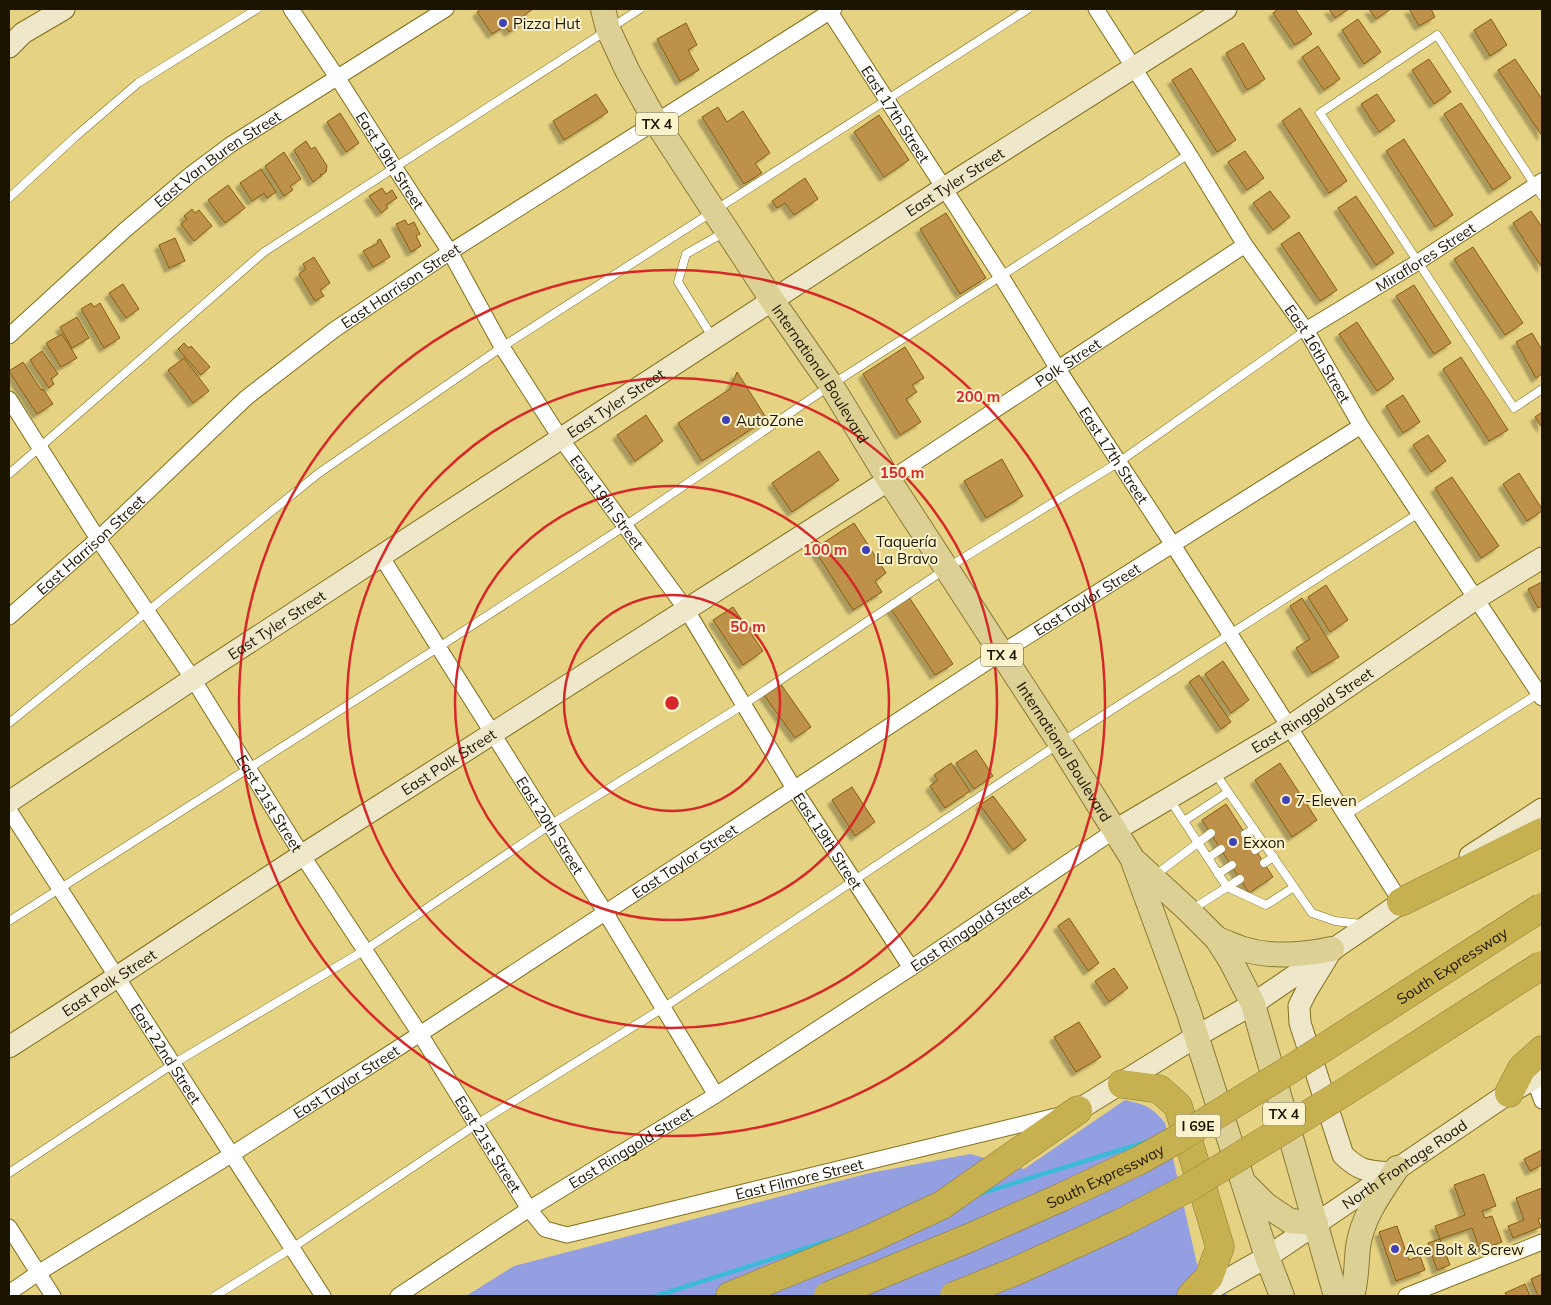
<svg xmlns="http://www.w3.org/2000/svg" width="1551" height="1305" viewBox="0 0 1551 1305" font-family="Mulish,sans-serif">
<defs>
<filter id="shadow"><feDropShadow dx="-4.5" dy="4.5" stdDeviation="1" flood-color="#0004"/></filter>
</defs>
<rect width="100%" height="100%" fill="#e5d283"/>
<path fill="#949fe1" d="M1125,1100c21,5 26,6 40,23l32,141 31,32h-762l48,-30 356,-93 100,-19 54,15z"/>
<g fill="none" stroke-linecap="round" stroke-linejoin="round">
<g stroke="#3bbbd8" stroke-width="4.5">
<path d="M979,1194l167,-52"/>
<path d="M656,1296l175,-56"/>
</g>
</g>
<g fill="#be914c" stroke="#865c0e" filter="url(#shadow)">
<path d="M481,9h52l-10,7 3,5 -17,11 -4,-6 -13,8 -15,-22z"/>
<path d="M1278,9h17l17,25 -17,11 -22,-32z"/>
<path d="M1329,9h20l-14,9z"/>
<path d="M1369,9h22l-15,10z"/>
<path d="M1409,9h22l4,8 -16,9z"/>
<path d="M1358,19l23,33 -17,12 -22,-34z"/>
<path d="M1491,19l16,26 -17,11 -16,-26z"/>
<path d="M686,23l11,22 -9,5 11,20 -19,11 -23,-42z"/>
<path d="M1243,43l22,36 -18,11 -21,-37z"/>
<path d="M1318,46l22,33 -16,11 -22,-33z"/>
<path d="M1429,59l22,33 -17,12 -22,-34z"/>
<path d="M1515,59l27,40v37l-44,-66z"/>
<path d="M1191,68l45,72 -19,12 -45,-72z"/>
<path d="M596,94l12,18 -44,28 -11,-19z"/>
<path d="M1377,94l18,27 -16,11 -18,-28z"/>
<path d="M1461,103l50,75 -18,12 -49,-76z"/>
<path d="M718,107l9,15 16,-11 27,42 -15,10 7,10 -18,11 -42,-67z"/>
<path d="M1300,108l47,73 -18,12 -47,-72z"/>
<path d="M340,113l19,30 -13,9 -19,-30z"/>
<path d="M879,115l30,45 -25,17 -30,-45z"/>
<path d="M1404,139l49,76 -18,12 -49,-76z"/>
<path d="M306,141l5,8 4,-2 12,19 -1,6 -4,3 -2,-1 1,2 -8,6 -19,-32z"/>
<path d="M1245,151l19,27 -17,12 -19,-28z"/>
<path d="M284,152l17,27 -11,7 3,4 -9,6 -19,-30z"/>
<path d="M261,169l15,23 -9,6 -3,-5 -12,8 -12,-18z"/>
<path d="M805,178l13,21 -24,16 -9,-12 -8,5 -5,-7z"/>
<path d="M228,185l17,23 -20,15 -17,-23z"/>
<path d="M382,188l4,6 6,-4 5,8 -11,7 2,3 -7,5 -12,-17z"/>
<path d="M1270,191l20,26 -17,13 -20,-27z"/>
<path d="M1356,196l38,57 -18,12 -38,-57z"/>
<path d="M192,209l3,4 4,-3 13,16 -18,15 -13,-17 6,-5 -3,-3z"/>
<path d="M1531,211l11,16v41l-29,-45z"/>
<path d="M946,213l40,65 -26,16 -40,-65z"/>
<path d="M405,220l3,5 6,-3 6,12 -4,2 5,10 -10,6 -15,-28z"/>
<path d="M1299,232l38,58 -17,11 -39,-57z"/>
<path d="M175,238l10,23 -16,7 -10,-23z"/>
<path d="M380,239l10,18 -17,10 -10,-16 15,-8 -1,-2z"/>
<path d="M1473,247l50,76 -18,12 -51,-76z"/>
<path d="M314,257l16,26 -10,7 4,6 -9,5 -16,-27 7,-5 -3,-5z"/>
<path d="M123,284l16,25 -13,9 -17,-25z"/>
<path d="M1414,285l37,58 -17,11 -38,-58z"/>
<path d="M91,303l3,4 6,-4 20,35 -16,10 -23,-39z"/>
<path d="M77,317l12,21 -17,10 -12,-21z"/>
<path d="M1357,322l37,57 -17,12 -38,-57z"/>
<path d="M1532,333l10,17v24l-6,4 -20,-36z"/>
<path d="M62,334l15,24 -16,9 -15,-24z"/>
<path d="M184,343l5,5 2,-2 19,21 -9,8 -23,-26z"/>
<path d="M905,347l19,31 -12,7 5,7 -11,7 15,23 -21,13 -37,-61z"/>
<path d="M42,351l16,23 -7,5 3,5 -5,4 -19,-28z"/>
<path d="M1461,357l47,73 -19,11 -46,-72z"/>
<path d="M184,358l25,33 -16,12 -25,-33z"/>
<path d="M23,362l18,28 2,-1 10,15 -16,10 -28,-43z"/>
<path d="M737,372l30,47 -65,42 -24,-38 52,-34z"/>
<path d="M1403,395l17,27 -17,11 -17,-27z"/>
<path d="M1542,412v16l-7,-11z"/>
<path d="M646,415l17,26 -28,20 -18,-26z"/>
<path d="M1428,435l18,26 -15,11 -18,-27z"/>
<path d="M819,451l20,29 -47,32 -20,-29z"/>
<path d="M1002,459l21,37 -37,22 -22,-37z"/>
<path d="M1519,473l23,36v2l-15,10 -24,-37z"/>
<path d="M1452,477l47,69 -18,12 -46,-70z"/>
<path d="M854,523l32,50 -11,8 7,11 -29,18 -39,-61z"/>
<path d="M1542,582v24l-4,2 -10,-19z"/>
<path d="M1326,585l22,35 -18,12 -22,-35z"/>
<path d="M909,597l44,67 -18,11 -44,-66z"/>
<path d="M1302,598l37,59 -27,16 -16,-25 14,-9 -20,-33z"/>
<path d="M733,607l30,44 -20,14 -30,-45z"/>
<path d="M1223,661l26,39 -18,13 -26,-39z"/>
<path d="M1199,675l32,47 -10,7 -32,-47z"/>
<path d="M780,683l31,44 -16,11 -31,-43z"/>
<path d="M976,750l17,26 -19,13 -18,-26z"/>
<path d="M951,763l19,28 -25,17 -15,-22 8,-6 -4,-5z"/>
<path d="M1280,763l37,57 -25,17 -37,-57z"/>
<path d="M852,787l23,35 -20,14 -23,-36z"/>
<path d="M993,796l33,44 -13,10 -33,-45z"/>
<path d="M1226,804l47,73 -24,16 -47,-73z"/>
<path d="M1069,918l30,45 -11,8 -30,-45z"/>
<path d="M1114,968l14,20 -19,14 -14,-21z"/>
<path d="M1079,1022l22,35 -25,15 -22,-35z"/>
<path d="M1542,1150v15l-12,6 -6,-12z"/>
<path d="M1484,1174l12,32 -14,5 3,7 7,-2 10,26 -22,8 -8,-22 -32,11 10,26 -13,5 -9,-27 12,-4 -5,-13 30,-11 -11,-30z"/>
<path d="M1542,1188v30l-4,1 3,8 -28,11 -5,-12 16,-6 -8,-22z"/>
<path d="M1397,1226l12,34 11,-4 5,14 -29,11 -17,-49z"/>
<path d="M1542,1274v22h-4l-7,-17z"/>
<path d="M1525,1284l5,12h-23l-2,-3z"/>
</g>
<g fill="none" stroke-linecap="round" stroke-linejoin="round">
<defs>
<g id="lane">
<path d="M1542,196l-105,-161 -117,78 194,295 28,-19"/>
<path d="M9,198l66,-61 63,-54 119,-74"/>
<path d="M713,338l-35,-56 8,-28 39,-22"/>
<path d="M9,474l255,-222 376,-243"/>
<path d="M9,723l310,-250 183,-126 526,-338"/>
<path d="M1215,773l97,140 23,8 26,3"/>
<path d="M1170,800l57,87 39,18 28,-18"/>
<path d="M1346,815l195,-123"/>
<path d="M1184,821l44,-29"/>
<path d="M1245,834l9,-5"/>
<path d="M1255,850l9,-6"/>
<path d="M1208,858l13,-9"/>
<path d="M1264,863l10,-6"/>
<path d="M1218,874l14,-9"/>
<path d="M1154,876l57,-43"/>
<path d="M1191,910l49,-31"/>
<path d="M9,921l430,-274 186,-121 206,-141 170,-109 188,-122"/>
<path d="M9,1173l164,-109 192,-114 185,-125 193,-120 204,-137 172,-106 187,-132"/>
<path d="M215,1296l77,-48 185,-124 186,-116 397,-265 359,-230"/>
</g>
<g id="street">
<path id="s1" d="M291,9l46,68 58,91 55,84 52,95 59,92 125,170 109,181 116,178"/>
<path id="s2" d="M828,9l173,267 57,93 115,176 228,357"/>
<path id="s3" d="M1096,9l93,145 56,91 61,85 55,96 181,272"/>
<path id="s4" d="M1306,330l112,-68 124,-81"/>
<path id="s5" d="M9,336l116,-106 65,-55 40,-30 216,-136"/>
<path id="s6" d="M9,399l89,140 95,140 109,176 118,179 109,175 16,20 22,6 493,-120"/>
<path id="s7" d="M889,480l356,-235"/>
<path id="s8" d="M381,556l224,356 111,183"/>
<path id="s9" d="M9,617l89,-78 148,-141 88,-68 116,-78 384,-243"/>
<path id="s10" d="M9,810l314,486"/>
<path d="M1534,1079l8,22"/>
<path d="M9,1227l44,69"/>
<path id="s11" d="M9,1293l29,-20 193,-118 189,-121 581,-381 360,-227"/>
<path id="s12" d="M398,1296l131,-87 187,-114 195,-127 203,-137"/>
<path d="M1406,1296l136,-54"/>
</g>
<g id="secondary">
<path d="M9,47l14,-14 41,-24"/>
<path id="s13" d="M9,802l184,-123 751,-491 282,-179"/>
<path id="s14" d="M1114,831l175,-104 188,-129 65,-40"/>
<path d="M1470,856l72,-47"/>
<path d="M1328,956l-22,36 -7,14 1,17 43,132c18,17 25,16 48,18"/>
<path id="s15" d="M9,1047c99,-63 196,-129 295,-193 195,-125 390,-250 585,-374"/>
<path d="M1078,1110l119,-74 56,-32 161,-110"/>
<path id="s16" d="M1212,1288l55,-31 242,-164 33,-19"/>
</g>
<g id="primary">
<path id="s17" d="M603,9l5,20 20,43 28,50 116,178 59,85 58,95 171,263 72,115 57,155 78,244 15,39"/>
<path d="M1137,863l53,49 27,27 14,22 22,43 83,292"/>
<path d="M1217,939c9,3 17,7 26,10 29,9 60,6 89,0"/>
<path d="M1246,1185l20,20 24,16 26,2"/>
<path d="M1352,1296c5,-16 4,-32 6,-49 4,-30 23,-55 39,-79"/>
</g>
<g id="highway">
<path d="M1401,902l141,-70"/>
<path d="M1122,1084l37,5 19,17 42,141 -11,30 -18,19"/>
<path d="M1509,1093l13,-25 20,-18"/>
<path d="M730,1296l135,-55 77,-36 136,-95"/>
</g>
</defs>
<use href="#lane" stroke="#806e19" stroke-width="9"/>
<use href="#street" stroke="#806e19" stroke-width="17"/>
<use href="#secondary" stroke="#806e19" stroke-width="23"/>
<use href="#primary" stroke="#8b7a33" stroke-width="26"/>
<use href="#highway" stroke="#8b7a33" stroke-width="29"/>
<use href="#lane" stroke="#fff" stroke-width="8"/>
<use href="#street" stroke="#fff" stroke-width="15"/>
<use href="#secondary" stroke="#eee7ca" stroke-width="21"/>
<use href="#primary" stroke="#ddd095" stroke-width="24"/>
<use href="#highway" stroke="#c7b04f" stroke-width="28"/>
<defs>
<g id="highway-bridge">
<path id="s18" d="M828,1296l141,-58 93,-41 78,-37 34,-19 120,-74 248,-160"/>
<path d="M954,1296l62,-25 105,-48 67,-35 155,-95 199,-128"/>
</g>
</defs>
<use href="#highway-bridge" stroke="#8b7a33" stroke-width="29" stroke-linecap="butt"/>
<use href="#highway-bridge" stroke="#c7b04f" stroke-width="28"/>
</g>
<g fill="none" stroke="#d62828" stroke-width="2.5">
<circle cx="672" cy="703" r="108"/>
<circle cx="672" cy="703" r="217"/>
<circle cx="672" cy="703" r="325"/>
<circle cx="672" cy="703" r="433"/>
</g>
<g fill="#4141b6" stroke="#fcf3cd" stroke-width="2">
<circle cx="503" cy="23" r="5"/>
<circle cx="726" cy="420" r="5"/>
<circle cx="866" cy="550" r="5"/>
<circle cx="1286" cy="800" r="5"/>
<circle cx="1233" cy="842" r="5"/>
<circle cx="1395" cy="1249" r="5"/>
</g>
<g text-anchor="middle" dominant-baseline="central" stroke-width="4" stroke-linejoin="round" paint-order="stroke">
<g fill="#fcf3cd" stroke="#5e583e" stroke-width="1">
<rect x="636" y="112.5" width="42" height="23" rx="4"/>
<rect x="981" y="643.5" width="42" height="23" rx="4"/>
<rect x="1263" y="1102.5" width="42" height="23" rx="4"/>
<rect x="1175.5" y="1114.5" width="45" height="23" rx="4"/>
</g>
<g font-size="14" font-weight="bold" fill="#1b1500">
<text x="657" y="124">TX 4</text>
<text x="1002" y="655">TX 4</text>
<text x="1284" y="1114">TX 4</text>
<text x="1198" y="1126">I 69E</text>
</g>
<g font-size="15" fill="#1b1500" stroke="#fcf3cd" text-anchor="start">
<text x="513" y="23">Pizza Hut</text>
<text x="736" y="420">AutoZone</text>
<text x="876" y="541">Taquería<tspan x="876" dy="17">La Bravo</tspan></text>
<text x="1296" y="800">7-Eleven</text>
<text x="1243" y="842">Exxon</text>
<text x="1405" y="1249">Ace Bolt &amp; Screw</text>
</g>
<g font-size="15" fill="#1b1500" stroke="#fcf3cd">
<text stroke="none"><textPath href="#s2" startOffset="125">East 17th Street</textPath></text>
<text stroke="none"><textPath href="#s5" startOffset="274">East Van Buren Street</textPath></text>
<text stroke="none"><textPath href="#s1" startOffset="181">East 19th Street</textPath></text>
<text stroke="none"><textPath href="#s13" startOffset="1131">East Tyler Street</textPath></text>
<text stroke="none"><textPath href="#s4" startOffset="140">Miraflores Street</textPath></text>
<text stroke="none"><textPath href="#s9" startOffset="514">East Harrison Street</textPath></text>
<text stroke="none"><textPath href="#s3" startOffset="410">East 16th Street</textPath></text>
<text stroke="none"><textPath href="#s7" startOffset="214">Polk Street</textPath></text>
<text stroke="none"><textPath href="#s17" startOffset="426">International Boulevard</textPath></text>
<text stroke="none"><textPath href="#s13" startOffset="726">East Tyler Street</textPath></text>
<text stroke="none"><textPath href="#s2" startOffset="530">East 17th Street</textPath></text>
<text stroke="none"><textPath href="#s1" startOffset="586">East 19th Street</textPath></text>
<text stroke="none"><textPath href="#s9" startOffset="109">East Harrison Street</textPath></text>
<text stroke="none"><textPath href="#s11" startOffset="1282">East Taylor Street</textPath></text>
<text stroke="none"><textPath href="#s13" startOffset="321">East Tyler Street</textPath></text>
<text stroke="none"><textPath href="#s14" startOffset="232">East Ringgold Street</textPath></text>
<text stroke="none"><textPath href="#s17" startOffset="876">International Boulevard</textPath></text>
<text stroke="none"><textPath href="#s15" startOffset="524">East Polk Street</textPath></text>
<text stroke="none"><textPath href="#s6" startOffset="481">East 21st Street</textPath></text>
<text stroke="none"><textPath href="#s8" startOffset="318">East 20th Street</textPath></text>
<text stroke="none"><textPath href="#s1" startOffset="991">East 19th Street</textPath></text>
<text stroke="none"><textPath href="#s11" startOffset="802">East Taylor Street</textPath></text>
<text stroke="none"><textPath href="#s12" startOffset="681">East Ringgold Street</textPath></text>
<text stroke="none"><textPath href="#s18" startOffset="708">South Expressway</textPath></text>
<text stroke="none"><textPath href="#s15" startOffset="119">East Polk Street</textPath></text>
<text stroke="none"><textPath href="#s10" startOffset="290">East 22nd Street</textPath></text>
<text stroke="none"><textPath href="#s11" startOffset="398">East Taylor Street</textPath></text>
<text stroke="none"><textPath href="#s6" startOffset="886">East 21st Street</textPath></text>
<text stroke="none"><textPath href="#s12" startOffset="276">East Ringgold Street</textPath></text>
<text stroke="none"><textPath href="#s16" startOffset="229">North Frontage Road</textPath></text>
<text stroke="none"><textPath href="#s18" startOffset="302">South Expressway</textPath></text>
<text stroke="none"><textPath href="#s6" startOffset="1250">East Filmore Street</textPath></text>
</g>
</g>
<circle cx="672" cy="703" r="8" fill="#d62828" stroke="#fcf3cd" stroke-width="2.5"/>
<g font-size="15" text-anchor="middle" font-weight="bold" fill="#d62828" stroke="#fcf3cd" stroke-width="4" stroke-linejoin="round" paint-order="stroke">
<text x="978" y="402">200 m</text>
<text x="902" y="478">150 m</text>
<text x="825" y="555">100 m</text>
<text x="748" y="632">50 m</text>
</g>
<rect width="1551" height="1305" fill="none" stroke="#1b1500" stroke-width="20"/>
</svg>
